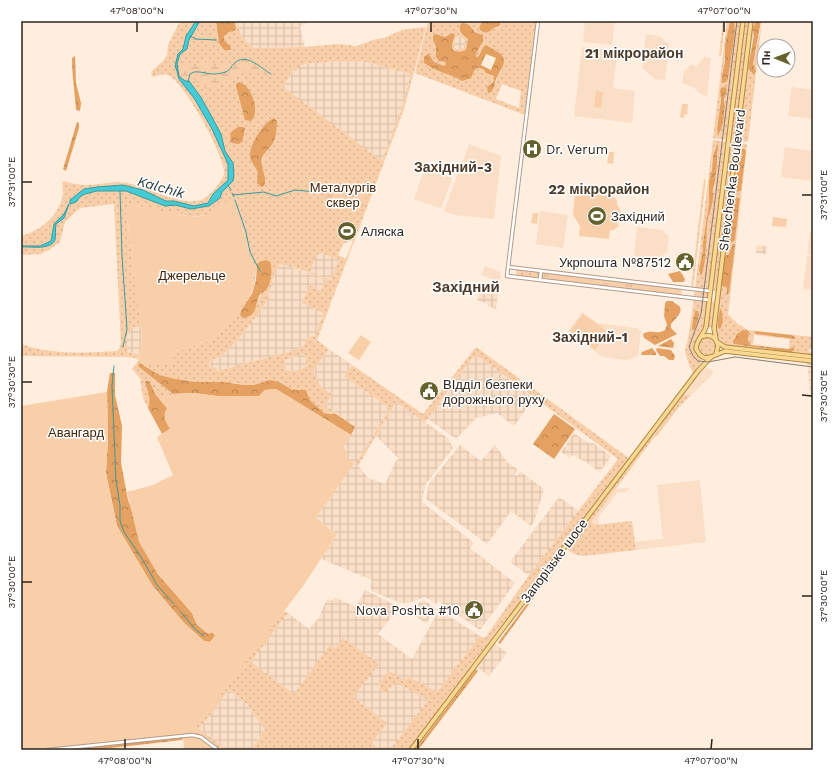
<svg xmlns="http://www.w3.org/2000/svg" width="834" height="771" viewBox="0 0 834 771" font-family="'Work Sans',sans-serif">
<defs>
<pattern id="industrial-grid" width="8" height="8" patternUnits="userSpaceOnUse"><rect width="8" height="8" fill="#fadec5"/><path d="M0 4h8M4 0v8" fill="none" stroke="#d6bea9"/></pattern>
<pattern id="grass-dots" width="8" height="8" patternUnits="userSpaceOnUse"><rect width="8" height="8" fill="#f9cfaa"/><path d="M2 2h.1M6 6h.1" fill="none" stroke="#d6b292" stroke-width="1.8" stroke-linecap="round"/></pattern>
<pattern id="forest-crowns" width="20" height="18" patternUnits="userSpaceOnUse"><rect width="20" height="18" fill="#e5a161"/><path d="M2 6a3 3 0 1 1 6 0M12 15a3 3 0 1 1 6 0" fill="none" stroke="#ba834f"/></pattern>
<pattern id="wetland-marsh" width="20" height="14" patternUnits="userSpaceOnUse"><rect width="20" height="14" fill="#f9cfaa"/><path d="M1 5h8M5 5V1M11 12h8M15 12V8" fill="none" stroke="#d6b292"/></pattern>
<pattern id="park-tufts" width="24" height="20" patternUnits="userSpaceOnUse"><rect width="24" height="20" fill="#f9cfaa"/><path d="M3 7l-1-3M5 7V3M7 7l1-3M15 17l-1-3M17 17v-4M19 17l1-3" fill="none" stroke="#d6b292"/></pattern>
</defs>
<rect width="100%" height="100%" fill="#ffeddd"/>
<g fill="#fadec5">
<path d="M585,21h30l-3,24 -29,-3z"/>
<path d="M646,34l13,2 10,8 -4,36 -10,-1 -13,-11z"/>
<path d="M582,47l32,4 3,3 -4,34 22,3 -3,32 -58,-7z"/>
<path d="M704,57l7,1 -4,38 -5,-1 -9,-8 -11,-4 2,-12 8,-7 4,3z"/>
<path d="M792,87l21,3v29l-25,-3z"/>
<path d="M469,144l32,12 -7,63 -39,-4 -11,-4z"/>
<path d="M785,147l28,4v30l-32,-4z"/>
<path d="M425,168l27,10 -11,31 -27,-10z"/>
<path d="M540,211l28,4 -5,33 -27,-4z"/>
<path d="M637,227l25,3 7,7 -2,16 -12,6 -21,-3z"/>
<path d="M810,232h3v23l-6,-1z"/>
<path d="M807,256l6,1v33l-10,-1z"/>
<path d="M485,266l16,6 -3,22 -7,-1 2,-14 -12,-4z"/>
<path d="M582,312l15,11 40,5 4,3 -3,25 -12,4 -23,-3 -35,-25z"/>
<path d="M704,366l9,5 1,2 -23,22h-9z"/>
<path d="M700,480l6,62 -70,8 -1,-8 28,-3 -6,-54z"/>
<path d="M630,488l-4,4 -9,1 -19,25 1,7h-4l-5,-3 25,-33z"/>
</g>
<g fill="url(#industrial-grid)">
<path d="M237,21h68l1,3 -6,3 5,20 -51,1 -12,-10z"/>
<path d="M461,36l5,4 -2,8 -6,2 -4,-4 1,-8z"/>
<path d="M339,61h23l49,13 -9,34 -20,53 -100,-74 11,-18 7,-3 4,-2z"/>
<path d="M757,245l10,1 -1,8 -10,-1z"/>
<path d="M321,253l18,6 -8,21 -16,-6 11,5 -5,12 -11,-6 -8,18 23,10 -10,24 -10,8 -13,6 -75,20 -5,-2 -3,-7 14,-7 15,-15 29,-39 8,-30 5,-7 29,9 7,-17z"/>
<path d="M480,292l6,3 2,-3 10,2 -2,15 -8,-3v-2l-11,-4z"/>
<path d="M141,326l1,10 -2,19 -13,-3v-17l4,-7z"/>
<path d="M329,349l23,16 -8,11 46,32 -33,56 11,14 17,6 11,-23 3,-2 -23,-23 20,-34 52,36 5,10 -28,37 -3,17 52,41 -4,5 45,35 -35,47 -42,-29 -2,3 -11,-7 -16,6h-9l-28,-12 -2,-6 2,-5 -51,-21 16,-24 -21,-17 37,-55 -6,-4 -3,-14 11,-18 -31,-22 -4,-19 -7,-15z"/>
<path d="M305,354l2,11 -4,5 -11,2 -6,-2 -3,-10z"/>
<path d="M478,356l56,42 -20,28 -17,-13 -21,5 -20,21 -29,-21 46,-61z"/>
<path d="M807,362l6,1v49h-1z"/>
<path d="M574,433l16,11 2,-2 19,14 -11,16 -14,-10 -14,-7 -2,3 -9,-6z"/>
<path d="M460,445l21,16 14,-16 12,17 10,7 -2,6 2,1 1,-3 3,-1 23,17 -10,33 -3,4 -20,-15 -24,33 -61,-45 3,-15z"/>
<path d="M559,497l19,14 -49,65 -19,-14z"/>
<path d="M365,590l34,17 -21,27 34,25 27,-49 41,26 -43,56 -28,-15 -2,5 -18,-10 -10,12 1,5 6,4 9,-12 33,19 -38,50h-10l-9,-7 16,-20 -34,-26 -10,-58 -8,10 -5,-3 -36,48 -43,-32 37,-49 21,16 9,-10 8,-18 2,-2 4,2 2,-4 22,10z"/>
<path d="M424,600l12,9 -10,14 -20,-12z"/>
<path d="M494,643l13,10 -18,23 -13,-10z"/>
<path d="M229,690l19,15 17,25 -14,20h-24l-28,-21z"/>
</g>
<g fill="url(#grass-dots)" fill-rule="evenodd">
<path d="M184,21h32l2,18 8,5 -2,-4v-5l5,-3 5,-1 3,-6 -2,-4h2l5,17 12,10 51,-1 33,-3 19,2 19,-7 8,-1 18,-8 24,-3 -22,82 -87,231 12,9 -16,22 7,15 12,9 -7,10 11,9h-11l-15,-14 -3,-8 -4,-2h-10l-14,-8h-14l-11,3h-10l-9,-2 -39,-1 -20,-3 -17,-4 -15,-10 -5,-1v3l34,27 -12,6 -5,-5 -3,-7 -4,8 1,9 -2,3 -5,-10 -3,-20 -8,-9 7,-9 -4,-2 -8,-1 -106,-1v-12c30,11 65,9 97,7l3,-7 -7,-140 -34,4 -15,14 -5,20 -11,8 -8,4 -20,1v-19c21,-6 38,-20 42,-42 0,-4 -1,-9 0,-13 7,2 16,4 24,4 18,0 30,-6 48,0 17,5 54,24 70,13 6,-4 18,-18 19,-24 3,-15 -41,-94 -56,-99 -5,-2 -10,1 -15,2l-2,-2 1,-4 12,-11 3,-5 1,-10 11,-22h3zM339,61h23l49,13 -9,34 -20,53 -99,-74 10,-18 3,2 4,-5 4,-2zM276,119l1,7 -4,17 -10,14 -1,9 3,14h-8v-9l-5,-9v-14l10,-20zM241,127l4,1 -1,12 -13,-4v-4zM235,202l20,71 -5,22 -32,40 -8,5 -36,12 -1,12 -34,-4 1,-5 -13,-3v-17l4,-7 10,-2 -15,-116 9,-5 10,3h5l15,5 17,1 8,3 17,-2 7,-3 8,-9zM351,240l2,1 -7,18 -8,-4 5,-11zM321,253l18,6 -8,21 -21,-8 6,-16zM280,264l22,6 24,9 -5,12 -11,-6 -8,18 22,10 -9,23h-3l-7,4v5l-13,6 -75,20 -1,-4 -5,2 -2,-7 14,-7 15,-15 19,-25 10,-14 8,-30zM256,267l10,23c-10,8 -7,15 -15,24l-3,-12c5,-11 8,-22 8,-35zM304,354l3,11c-6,6 -13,8 -21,5l-2,-10z"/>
<path d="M434,21h51l7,8 7,-2 1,-6h37l-12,94 -110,-42 13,-51zM460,26l13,4 10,5v6l-7,13v3l3,-1 4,-10 9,3 9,5 1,16 -5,6 -1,7 -7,1 5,-3v-5l-7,-3 -4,-4 -6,-1 -17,11 -6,-4 -12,-3 -17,-7 4,-11 5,8 10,4 2,-2 -1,-2h-3l-6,-8v-7l-3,-11 1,-1 11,2 9,-3 1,2 -3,8 2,6 5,2 7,-2 2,-11 -8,-8zM461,36l4,4 -1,8 -6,2 -4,-3 1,-9zM502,84l19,7 -2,17 -23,-9z"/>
<path d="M723,21h2l-4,35h-2z"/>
<path d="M727,21h3l-4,20 -1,21 -3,17 6,-1 7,-45 -1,-12h8l-14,119 -15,-2zM721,96l4,2v12l-5,22 -3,-6z"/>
<path d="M744,21h6l-14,120 -6,-1z"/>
<path d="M753,21h2c1,7 -3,19 -4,26 -1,7 -1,14 -3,21l7,6v-4l-2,-6 9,-43 -14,121 -10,-1z"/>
<path d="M713,140l14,2 -18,148 -14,-1zM718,145v13l-2,12 1,5 -3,5 1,7 -2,4v8l-6,24 -4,49 -3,-5 3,-17v-8l6,-38v-23l2,-8 1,-14 3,-13z"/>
<path d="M729,142l6,1 -18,148 -6,-1z"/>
<path d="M738,143l9,1 -19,171 10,9 10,6 65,7v11l-4,2 4,6 -87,-10c-8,-5 -9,-9 -11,-18zM746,150l-5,38 -4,4 -4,-3c1,-6 3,-11 4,-16 2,-10 -5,-8 6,-17v-3h-3zM738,197l2,6 -5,37 -4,-4v-3l-3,-6 4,-25zM735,246l-6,47 -1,2 -1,-1v-6l-2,-1 1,-33h3zM743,330l6,8 -1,3 2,3 40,4 3,4 -34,-3 -9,-3 -16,-2v-7zM757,331l35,4 2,4 -39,-5zM754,335l36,4 -1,9 -36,-4z"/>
<path d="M704,179h2l-13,109h-2z"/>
<path d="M517,269l23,3 -1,7 -23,-3z"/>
<path d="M695,290l14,2 -1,7 -14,-2z"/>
<path d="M694,299l14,2c-1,8 -1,17 -3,25 -5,18 -19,13 -3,33l-1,4 -8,11 -6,-15 -2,-8 4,-17z"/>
<path d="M710,301l6,1 -3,25h-6z"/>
<circle cx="707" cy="346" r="9"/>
<path d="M476,347l154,112 -221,291h-19l38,-50 -33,-18 -9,11 -6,-4 -1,-5 10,-13 17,10 3,-4 28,15 43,-56 5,2 42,-60 91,-119 -140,-103 -5,1 -48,65 -29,-20 -38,64 -2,-2 34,-56 -46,-32 8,-11 71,49z"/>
<path d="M682,395h9l-12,12 -23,30 -1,-1 -64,86 4,3 37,-4 4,29 -53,6 -9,-2 -8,-6z"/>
<path d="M284,611l4,2 -37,49 43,32 36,-49 5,4 8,-11 36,26 -26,33 34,26 -15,20 8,7h-129l14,-20 -17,-25 -19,-15 -30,39 28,21h-9l-26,-15 4,-8z"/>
</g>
<g fill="url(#forest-crowns)" fill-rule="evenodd">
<path d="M216,21h19l1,8 -2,2 -5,1 -5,4c0,5 1,7 6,9l1,5h-7l-5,-7z"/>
<path d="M485,21h15v4c-2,2 -4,2 -6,3 -6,4 -9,8 -15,0l2,-4z"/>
<path d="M730,21h4l1,12 -7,45 -1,3 -3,2 -2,-1v-6l3,-14v-17z"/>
<path d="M755,21h6l-8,43 3,7 -2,4 -6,-7 6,-33 -1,-6 2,-5z"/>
<path d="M464,23l5,2 6,7 8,3v6l-7,13v3l3,-1 4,-9 3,-2 15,9 3,5c0,9 -4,11 -7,18 -3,6 -2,10 -6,15l-3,1 -1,-6 7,-6v-5l-8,-3 -3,-4 -6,-1 -3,3 -3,7 -9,3c-12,-8 -27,-9 -38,-18v-6l4,-3h1l5,8 10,4 2,-2 -1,-2 -6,-1 -3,-4v-10l-3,-8v-3l3,-2 9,3 8,-4 2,2 -3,9 1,6 6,2 7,-2 2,-11c-5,-4 -11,-8 -7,-15zM486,54l10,4 -5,12 -10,-5z"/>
<path d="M75,56l1,27 5,20 -1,8 -4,-1c-1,-17 -4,-34 -4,-52z"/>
<path d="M239,82c12,2 22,31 12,39l-6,-1 -9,-34 1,-3z"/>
<path d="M725,87l2,2 -3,11 1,6 -2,17 -3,9 -2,2 -1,-5 4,-30 -1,-8 1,-3z"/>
<path d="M274,118l3,3c0,8 -1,19 -6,25 -3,4 -7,7 -9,12 -2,10 6,20 2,28l-3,1 -4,-4c0,-4 1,-8 0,-12 -2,-5 -6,-9 -7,-14 -1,-12 13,-34 24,-39z"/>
<path d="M77,122l2,1v5l-13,43 -3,-2z"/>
<path d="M238,127h5l2,1 -2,13 -4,3 -7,-1 -2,-2 1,-9z"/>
<path d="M717,144l1,1c-1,16 -1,31 -5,45 -1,3 1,6 0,9 -1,10 -6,18 -6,28 -1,10 -1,42 -6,49l-2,-6 4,-20v-8l6,-38v-23l3,-12 1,-14z"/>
<path d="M741,149h4l1,3 -5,38 -5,3 -3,-1c-1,-8 3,-12 4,-19 1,-5 -1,-9 0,-14l4,-1 2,-3 -4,-3z"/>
<path d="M738,197l2,2 -5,41 -2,2h-3l-3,-3 4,-5 -3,-5 3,-24 2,-5z"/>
<path d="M733,244h2v2l-6,47 -2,2v-7l-6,-3 4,-29 4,-2z"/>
<path d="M266,260l4,2c3,7 1,21 -4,28 -2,2 -5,3 -7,6 -4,10 -2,20 -16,22l-3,-3 1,-4 11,-17 4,-14 1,-15 2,-3z"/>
<path d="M680,271l5,8 -1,3h-11l-5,-8z"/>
<path d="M672,301c2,2 7,4 8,6 3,6 -6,13 -9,17v4l6,6 -22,11 -11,-7 -1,-4c7,-5 15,1 22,-4l2,-5 -3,-9 1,-13 2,-2z"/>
<path d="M720,308c4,6 3,16 0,21l-2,-1v-6z"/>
<path d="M695,311h3l1,4 -4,14 -3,1v-4z"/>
<path d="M743,330l6,1 -1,10 3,4 38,4 4,-2 2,2 -3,3h-4l-54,-8 -1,-3 4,-7z"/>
<path d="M755,331l37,4 4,3 -2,1 -38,-5 -1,-1z"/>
<path d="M671,339l3,4 -1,5 -15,-2z"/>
<path d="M652,348l4,5v2h-15l1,-3z"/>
<path d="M657,348l14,2 4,6 -1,4h-5l-5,-4h-4l-4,-6z"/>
<path d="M140,363l19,12 17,4 20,3h28l20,3h10l16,-5 9,2 14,8h13l4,10 15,14h11l19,13 -4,8 -75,-46 -11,1 -6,6h-42l-24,-3 -20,1 -34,-27 -1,-2z"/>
<path d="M110,373h5v22l7,31 -1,37 7,37 29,73 35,40 5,12 16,7 2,4 -5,6 -6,-1 -21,-19 -31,-37 -35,-59 -11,-53 2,-35 -1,-46z"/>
<path d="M146,381h3l7,14 11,13 3,21 -8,5 -14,-26c4,-8 -1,-18 -3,-26z"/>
<path d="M554,414l21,15 -21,30 -21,-15z"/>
<path d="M561,557l1,2 -62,85 -2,-1z"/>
<path d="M476,669l2,2 -60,79h-3z"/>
<path d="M181,736l2,2 -1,2 -89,10h-25z"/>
</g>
<g fill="url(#wetland-marsh)">
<path d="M194,31l1,4 2,1 19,2 2,3c-9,5 -20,-3 -29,-1z"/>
<path d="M244,57c11,2 19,10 28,15v3c-10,1 -21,-5 -31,-1 -20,6 -27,28 -47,5h-4l-3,3c-7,-1 -8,-9 -10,-15l26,-5 26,1z"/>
</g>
<g fill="url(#park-tufts)">
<path d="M332,177l38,10 -10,27 -36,-10z"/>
<path d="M542,272l140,17 -1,7 -140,-17z"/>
</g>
<g fill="#f9cfaa">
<path d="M596,91l7,1 -2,16 -7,-1z"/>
<path d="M682,104h6l-1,11 -3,-1v4l-4,-1z"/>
<path d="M609,152h5l-1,12 -6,-1z"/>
<path d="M575,192l39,5 3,4v4c5,6 5,12 0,18l2,3 -6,4h-3l-1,9 -30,-3 1,-10 -7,-11z"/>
<path d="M235,201l20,72 -5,22 -32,40 -8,5 -36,12 -1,13 -29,-2 -5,-3 3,-24 -16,-126 1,-3 3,-2h5l10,3h8l12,5h12l9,3 8,1 13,-2 6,-3 9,-9z"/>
<path d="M533,213h5l-1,11 -6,-1z"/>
<path d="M773,217l14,2 -1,8 -14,-1z"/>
<path d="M583,314l25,18 -13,18 -25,-19z"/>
<path d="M361,335l10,7 -12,18 -11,-7z"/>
<path d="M276,389l75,46 -7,10 3,14 7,4 -38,55 21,17 -34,51 -107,141 -4,7 6,2 20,14h-34l-1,-15 -135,15h-27v-344l86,-14 1,46 -2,35 11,53 35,59 31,37 21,19 6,1 5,-6 -1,-4 -6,2 -11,-9 -5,-12 -35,-40 -18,-31 -12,-50 26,-7 20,-10 -16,-38 13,-8c-5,-8 -8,-13 -3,-21l-6,-8 12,-6 20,-1 24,3h42l6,-6z"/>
</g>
<g fill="#44cbd3" stroke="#3d999c">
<path d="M196,21h4l-11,19 -2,9 -7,5 -3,10 2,12 6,5h4l11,15 7,12 14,26 4,17 8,12 1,12 -1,6 -11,11 -2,6 -11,8 -18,3 -16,-4 -10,1 -39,-15h-29l-12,3 -4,2 -5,6 -6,2v-4l14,-11 13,-2 26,-2 20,5 23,11h8l20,5 14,-3 5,-9 15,-14v-16l-16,-35 -18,-31 -15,-19 -2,-8 -2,-5 3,-12 5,-5 3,-13z"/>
<path d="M69,204l-5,14 -8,6c-1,5 0,12 -1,16 -5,11 -26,6 -34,7v-1h19l11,-5 3,-17 10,-10z"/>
</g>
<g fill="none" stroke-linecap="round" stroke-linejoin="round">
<g stroke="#3d999c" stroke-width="1">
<path d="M190,36l6,3 20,1"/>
<path d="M188,82l2,-8 4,-2c10,-1 15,4 28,1 10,-2 7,-6 14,-11 11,-9 26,7 35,12"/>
<path d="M228,185l3,5"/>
<path d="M120,191l2,65 5,73 -4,18"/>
<path d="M232,193l2,4"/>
<path d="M233,195l31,-3 12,4 19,-6 22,2"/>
<path d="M235,200l11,32 4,20 10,19"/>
<path d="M114,366l-2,20 4,95 4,24v16l4,11 17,25 16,28 17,19"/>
<path d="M180,611l15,18 9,7"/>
</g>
<defs>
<g id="minor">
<path d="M538,21l-31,255 202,24"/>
<path d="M508,267l202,24"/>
<path d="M540,280l1,-9"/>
<path d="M48,750l144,-15 9,2 17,13"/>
</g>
<g id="major">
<path d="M743,21l-37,306c-3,9 -10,13 -10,22l4,6 5,3 6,-1 14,-6 88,10"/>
<path d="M701,337c9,-4 15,0 17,9l-2,8"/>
<path d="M716,339l-2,-11 37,-307"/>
<path d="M717,342l8,5 88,10"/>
<path d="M411,750l287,-379 13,-14"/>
</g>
</defs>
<use href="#minor" stroke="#b19c8a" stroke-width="4.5"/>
<use href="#major" stroke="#af893e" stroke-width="5.5"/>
<use href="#minor" stroke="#fff" stroke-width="2.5"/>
<use href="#major" stroke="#fad995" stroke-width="3.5"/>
<path stroke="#897d72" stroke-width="1" d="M737,21l-36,293 -12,33 4,9 5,5 10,1 27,-5 78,10"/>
</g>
<path fill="none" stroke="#2c241d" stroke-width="1.5" d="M137,32v-10M431,32v-10M724,32v-10M22,182h10M802,195h10M22,382h10M802,395l10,1M22,582h10M802,596h10M125,749v-10M418,749v-10M711,749l1,-10"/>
<defs>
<symbol id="hospital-disc" viewBox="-11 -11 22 22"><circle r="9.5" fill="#65612d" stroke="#fff"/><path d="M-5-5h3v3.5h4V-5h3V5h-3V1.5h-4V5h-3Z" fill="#fff"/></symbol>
<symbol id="stadium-disc" viewBox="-11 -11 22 22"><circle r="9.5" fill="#65612d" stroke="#fff"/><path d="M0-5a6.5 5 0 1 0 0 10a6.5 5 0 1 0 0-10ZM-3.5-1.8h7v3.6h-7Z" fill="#fff"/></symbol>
<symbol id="civic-disc" viewBox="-11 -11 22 22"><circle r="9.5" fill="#65612d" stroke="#fff"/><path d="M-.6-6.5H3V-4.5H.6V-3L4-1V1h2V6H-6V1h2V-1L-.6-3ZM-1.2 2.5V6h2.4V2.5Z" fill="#fff"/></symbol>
</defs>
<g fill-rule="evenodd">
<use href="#hospital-disc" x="521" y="138" width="22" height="22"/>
<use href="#stadium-disc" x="586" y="205" width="22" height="22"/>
<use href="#stadium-disc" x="336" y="220" width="22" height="22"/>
<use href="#civic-disc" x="674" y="251" width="22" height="22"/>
<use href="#civic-disc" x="418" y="380" width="22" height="22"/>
<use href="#civic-disc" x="463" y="599" width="22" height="22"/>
</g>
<g text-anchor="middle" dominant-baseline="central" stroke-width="3" stroke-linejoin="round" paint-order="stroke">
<g font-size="13" fill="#2c241d" stroke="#fff" text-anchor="start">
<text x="546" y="149">Dr. Verum</text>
<text x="611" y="216">Західний</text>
<text x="361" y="231">Аляска</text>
<text x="671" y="262" text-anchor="end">Укрпошта №87512</text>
<text x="443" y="384">ВІдділ безпеки<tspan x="443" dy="15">дорожнього руху</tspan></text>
<text x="460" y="610" text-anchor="end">Nova Poshta #10</text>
</g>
<g font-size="13" fill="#2c241d" stroke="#fff">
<text transform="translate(732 180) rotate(-83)">Shevchenka Boulevard</text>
<text transform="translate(554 561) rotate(-53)">Запорізьке шосе</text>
</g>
<g font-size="13" fill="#412609" stroke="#fff">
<text x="343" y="187">Металургів<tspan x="343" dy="15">сквер</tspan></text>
<text x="192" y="275">Джерельце</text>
<text x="76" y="432">Авангард</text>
</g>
<g font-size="14" font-weight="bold" fill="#4c3a2a" stroke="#fff">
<text x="634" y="53">21 мікрорайон</text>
<text x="453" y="167">Західний-3</text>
<text x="599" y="189">22 мікрорайон</text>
<text x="590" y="337">Західний-1</text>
</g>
<g font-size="14" font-style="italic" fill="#22393a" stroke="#fff">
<text transform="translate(161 187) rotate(16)">Kalchik</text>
</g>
<g font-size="15" font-weight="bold" fill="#4c3a2a" stroke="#fff">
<text x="466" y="287">Західний</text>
</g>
</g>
<rect width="834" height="771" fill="none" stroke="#ffffff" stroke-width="44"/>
<g transform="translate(776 58) rotate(271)"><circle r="19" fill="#ffffff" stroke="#aba7a5"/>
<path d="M0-3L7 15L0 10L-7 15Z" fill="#65612d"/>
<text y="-6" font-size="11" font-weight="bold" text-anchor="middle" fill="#2c241d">Пн</text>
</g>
<rect x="22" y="22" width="790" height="727" fill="none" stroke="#2c241d" stroke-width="1.5"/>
<g font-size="10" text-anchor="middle" fill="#2c241d">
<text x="137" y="14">47°08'00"N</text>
<text x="431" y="14">47°07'30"N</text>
<text x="724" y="14">47°07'00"N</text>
<text transform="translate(11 182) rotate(-90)" y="4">37°31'00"E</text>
<text transform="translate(823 195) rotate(-90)" y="4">37°31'00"E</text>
<text transform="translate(11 382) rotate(-90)" y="4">37°30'30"E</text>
<text transform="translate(823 396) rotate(-90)" y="4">37°30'30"E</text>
<text transform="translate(11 582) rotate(-90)" y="4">37°30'00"E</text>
<text transform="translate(823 596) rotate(-90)" y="4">37°30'00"E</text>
<text x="125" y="764">47°08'00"N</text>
<text x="418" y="764">47°07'30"N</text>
<text x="711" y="764">47°07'00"N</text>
</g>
</svg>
